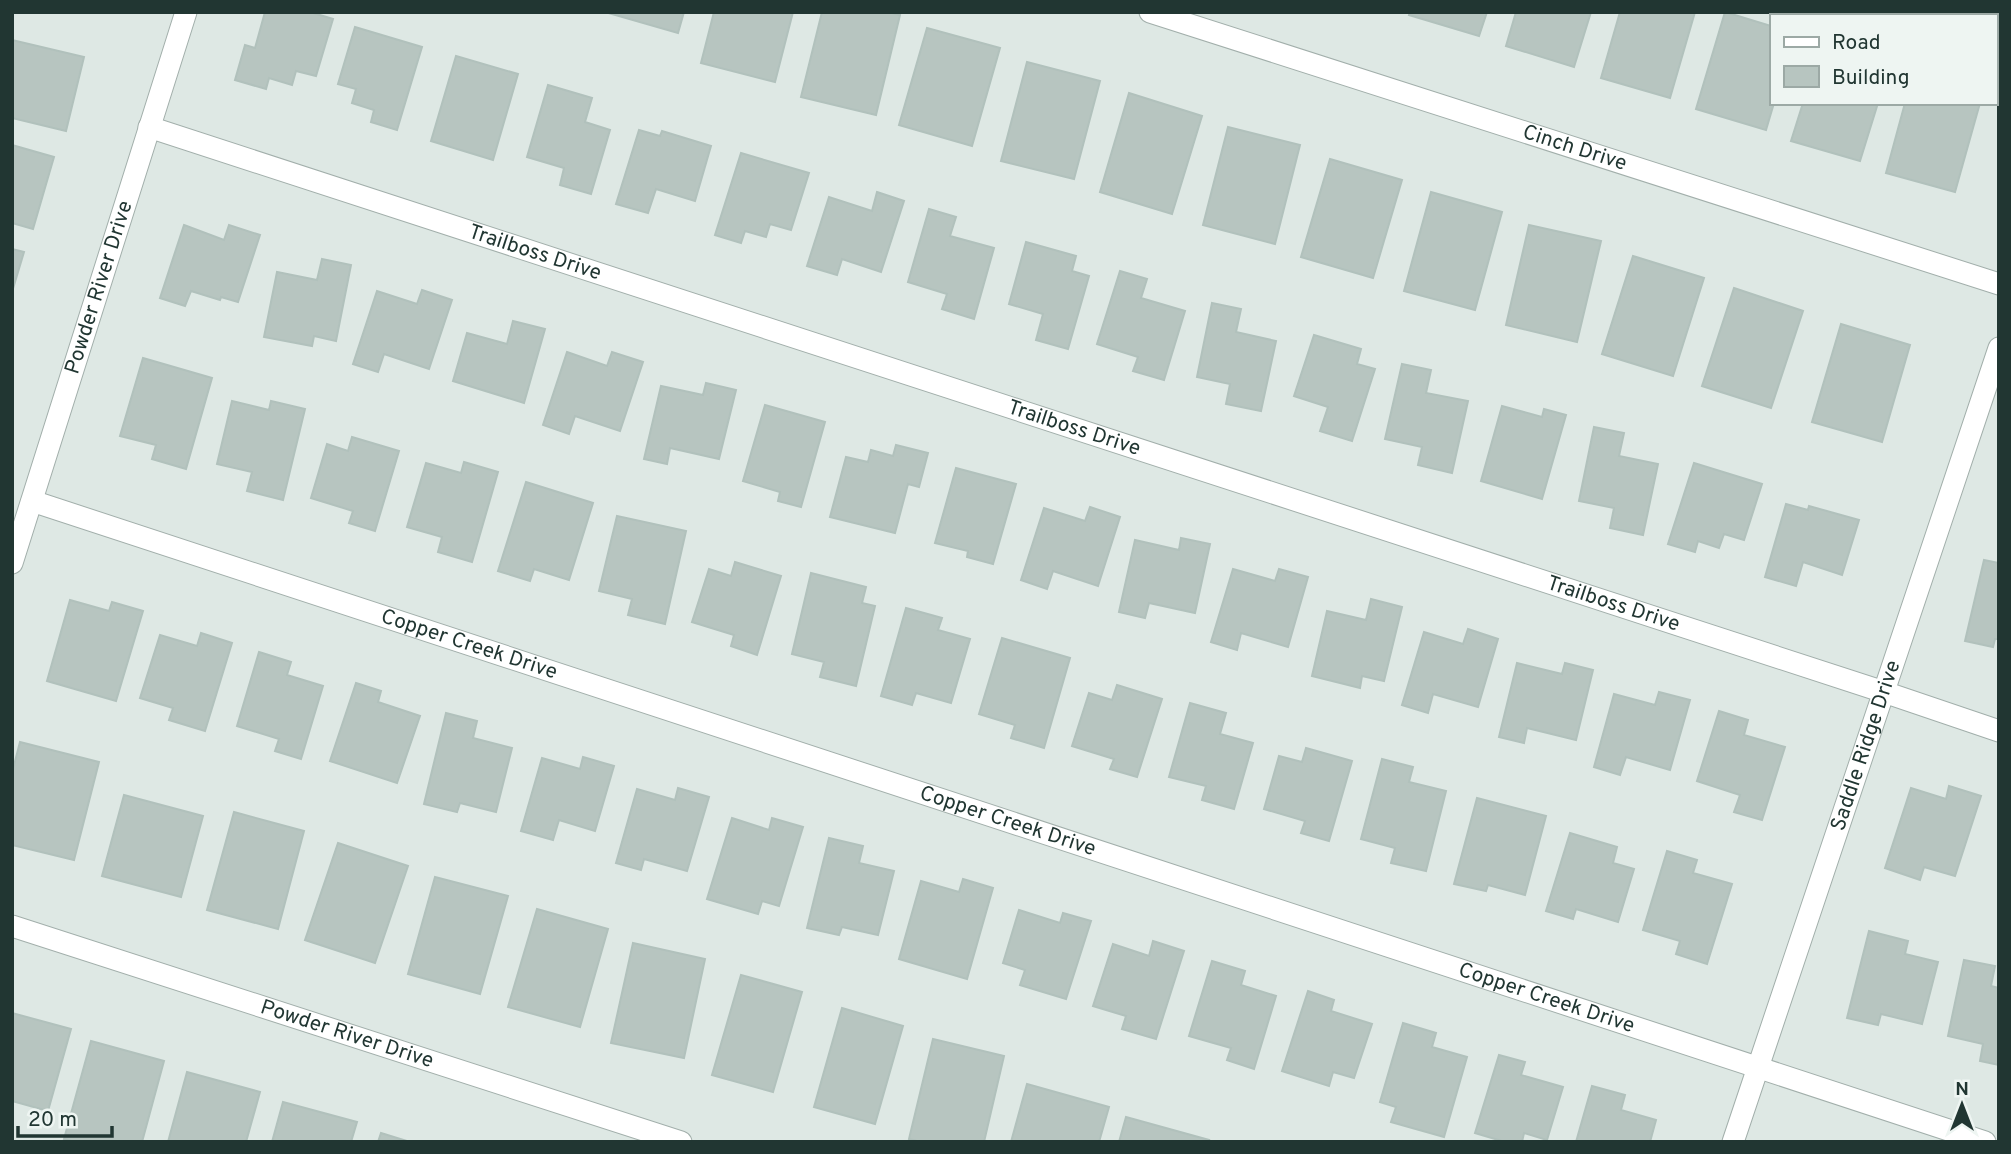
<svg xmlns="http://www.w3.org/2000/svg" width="2011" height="1154" viewBox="0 0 2011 1154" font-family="Overpass,sans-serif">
<rect width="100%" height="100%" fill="#dee8e4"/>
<g fill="#b7c5c0" stroke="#b1c1bc" stroke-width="2">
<path d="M265,12h45l23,7 -17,57 -20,-5 -4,14 -23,-7 -3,11 -31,-9 10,-35 10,3z"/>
<path d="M605,12h79l-6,21z"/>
<path d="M714,12h79l-18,70 -74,-19z"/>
<path d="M822,12h66l12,3 -24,100 -75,-18z"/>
<path d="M1410,12h77l-8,24 -70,-21z"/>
<path d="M1516,12h75l-17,55 -68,-21z"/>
<path d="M1620,12h75l-25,86 -69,-20z"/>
<path d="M1725,12l46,14v77h3l-8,27 -70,-21z"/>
<path d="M355,27l67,20 -25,83 -26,-8 3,-12 -22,-7 4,-14 -18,-5z"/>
<path d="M927,28l73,20 -28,98 -73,-21z"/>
<path d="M12,40l72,17 -18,74 -54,-13z"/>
<path d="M456,56l62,18 -25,86 -62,-19z"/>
<path d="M1027,62l73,19 -26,98 -73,-18z"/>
<path d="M548,85l44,13 -7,24 25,8 -19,64 -31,-9 4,-17 -37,-11z"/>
<path d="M1129,93l73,23 -30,98 -72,-22z"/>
<path d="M1803,103h75l-18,58 -69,-20z"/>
<path d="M1905,103h75l-25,89 -69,-19z"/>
<path d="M1228,127l72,18 -25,99 -72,-19z"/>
<path d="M639,130l21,6 2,-5 49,15 -16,55 -39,-12 -8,24 -32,-9z"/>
<path d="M12,145l42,12 -21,72 -21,-6z"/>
<path d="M741,153l68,20 -18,57 -21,-6 -4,13 -21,-6 -4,12 -26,-8z"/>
<path d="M1330,159l72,21 -29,98 -72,-21z"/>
<path d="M877,192l27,9 -23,71 -39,-13 -5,16 -30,-9 22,-69 43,14z"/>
<path d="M1431,192l71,20 -27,98 -71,-19z"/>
<path d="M929,209l27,8 -6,19 44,12 -20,71 -32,-10 5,-15 -39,-12z"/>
<path d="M184,225l40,15 5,-15 31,10 -22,67 -17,-5 -1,3 -29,-9 -6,15 -25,-8z"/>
<path d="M1529,225l72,16 -24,101 -71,-17z"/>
<path d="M1026,242l50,14 -4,15 17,5 -21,73 -32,-9 7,-26 -34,-10z"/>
<path d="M12,249l12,3 -12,40z"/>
<path d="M1633,256l71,22 -31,98 -71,-22z"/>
<path d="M322,259l29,6 -15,76 -22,-5 -2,10 -48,-9 13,-65 40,8z"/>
<path d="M1120,271l27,8 -6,19 44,13 -21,69 -31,-9 5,-14 -41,-13z"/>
<path d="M1734,288l69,23 -32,97 -69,-22z"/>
<path d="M422,290l30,10 -23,69 -45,-15 -6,18 -25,-8 24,-73 40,13z"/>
<path d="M1212,303l29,6 -5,23 40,9 -15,70 -35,-7 4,-20 -33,-7z"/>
<path d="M513,321l32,8 -21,74 -71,-22 14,-48 40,11z"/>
<path d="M1841,324l69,21 -28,97 -70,-20z"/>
<path d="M1314,335l47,14 -4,15 18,5 -23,72 -32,-10 8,-24 -34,-11z"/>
<path d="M567,352l40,14 5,-14 31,10 -23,69 -45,-15 -6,18 -26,-9z"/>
<path d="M143,358l69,20 -26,91 -34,-10 4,-14 -36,-9z"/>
<path d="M1402,364l29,6 -5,23 42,8 -16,72 -34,-8 4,-18 -37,-8z"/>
<path d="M706,383l30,7 -17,69 -49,-11 -3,16 -23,-5 17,-73 42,9z"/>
<path d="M232,401l37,9 2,-9 34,8 -22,91 -36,-9 5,-19 -35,-8z"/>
<path d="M765,405l60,17 -24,85 -23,-6 2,-9 -37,-11z"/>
<path d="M1502,406l40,11 2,-8 22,6 -24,84 -61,-18z"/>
<path d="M1594,427l30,6 -5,23 39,8 -15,71 -33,-7 4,-20 -35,-7z"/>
<path d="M352,437l47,14 -24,80 -26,-8 4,-12 -42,-13 16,-54 21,7z"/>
<path d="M896,445l32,8 -9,34 -11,-3 -13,49 -65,-16 16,-60 22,5 3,-12 22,6z"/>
<path d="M464,462l34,10 -26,90 -34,-10 4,-15 -35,-10 19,-64 35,10z"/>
<path d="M1694,463l68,21 -18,56 -20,-6 -5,14 -21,-7 -3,11 -27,-8z"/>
<path d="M956,468l60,16 -23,80 -26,-7 1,-6 -33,-8z"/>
<path d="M526,482l67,21 -24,77 -35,-11 -4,12 -32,-10z"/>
<path d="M1786,504l22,6 1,-4 50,14 -17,55 -39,-13 -7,24 -31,-9z"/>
<path d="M1090,507l30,10 -22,69 -45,-15 -6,18 -26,-9 23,-72 41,13z"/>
<path d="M617,516l69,15 -21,93 -37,-9 4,-16 -33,-8z"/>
<path d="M1181,538l29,6 -15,69 -46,-10 -4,15 -26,-6 16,-72 44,10z"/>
<path d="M1984,560l15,3v76h-4l-2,8 -28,-6z"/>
<path d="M735,562l46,14 -24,79 -26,-9 3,-11 -42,-13 17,-53 22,7z"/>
<path d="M1233,569l42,12 4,-12 29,8 -20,70 -47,-14 -4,17 -26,-8z"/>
<path d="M811,573l55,14 -4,16 13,3 -19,80 -36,-9 4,-15 -32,-8z"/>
<path d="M1371,599l31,8 -18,74 -22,-5 -2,12 -48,-12 15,-65 39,9z"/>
<path d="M70,600l39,11 3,-9 31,9 -27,90 -69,-20z"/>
<path d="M906,608l36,10 -4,12 32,9 -19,64 -35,-10 -4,12 -31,-9z"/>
<path d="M1468,629l30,10 -20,68 -45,-13 -5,19 -26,-8 22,-73 39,12z"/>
<path d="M201,633l31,10 -27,88 -36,-11 4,-12 -33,-10 20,-63 37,11z"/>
<path d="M1002,638l68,20 -26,90 -33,-10 4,-13 -36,-11z"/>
<path d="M259,652l32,10 -4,13 36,11 -22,73 -26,-8 4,-12 -42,-13z"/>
<path d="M1517,663l45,11 3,-11 28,7 -17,70 -49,-12 -3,15 -25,-6z"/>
<path d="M356,683l25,8 -3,11 42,14 -23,67 -67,-22z"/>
<path d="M1117,685l45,14 -25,78 -27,-8 4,-10 -42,-13 17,-53 23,7z"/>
<path d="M1659,692l31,8 -20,70 -44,-13 -6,18 -26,-8 20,-73 41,11z"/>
<path d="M1190,703l36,10 -6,21 33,9 -19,66 -32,-9 4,-14 -37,-9z"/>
<path d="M1719,711l29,9 -4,15 41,12 -23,73 -28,-8 6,-17 -43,-14z"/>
<path d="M446,713l31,8 -4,17 39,10 -16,64 -36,-9 -3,9 -33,-8z"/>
<path d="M20,742l79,20 -25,98 -62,-15v-72z"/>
<path d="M1306,748l46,13 -23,80 -28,-8 4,-12 -41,-12 15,-53 23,6z"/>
<path d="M583,757l31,9 -19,65 -36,-11 -6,20 -32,-9 21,-73 38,11z"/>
<path d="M1382,759l31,8 -4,15 37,9 -20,80 -35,-8 4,-15 -34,-9z"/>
<path d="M1949,786l32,10 -26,80 -31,-9 -4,13 -35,-12 26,-80 35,11z"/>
<path d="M678,788l31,9 -22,74 -43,-12 -3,11 -25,-7 21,-74 38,11z"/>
<path d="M124,795l79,21 -22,81 -79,-21z"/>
<path d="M1477,798l69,18 -21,79 -37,-10 -2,6 -32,-7z"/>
<path d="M234,812l70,19 -26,98 -71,-19z"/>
<path d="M732,818l37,12 3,-12 31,9 -24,79 -17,-5 -4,13 -51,-15z"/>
<path d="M1570,833l47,14 -4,16 21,6 -16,53 -42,-13 -3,10 -27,-8z"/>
<path d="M829,838l34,8 -4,17 35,8 -16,64 -36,-8 -3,8 -32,-7z"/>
<path d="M338,843l70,23 -33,97 -70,-23z"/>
<path d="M1667,851l30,9 -4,13 39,11 -25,80 -31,-10 4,-13 -37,-11z"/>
<path d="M435,877l73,19 -28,98 -72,-20z"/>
<path d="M963,879l30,9 -26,91 -68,-20 22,-78 38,11z"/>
<path d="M537,909l71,20 -28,98 -72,-20z"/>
<path d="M1019,910l41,13 3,-10 28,8 -25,78 -46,-14 5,-15 -22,-7z"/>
<path d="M1869,931l39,10 -3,13 33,8 -16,62 -41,-10 -3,11 -31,-7z"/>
<path d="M1153,941l31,10 -28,88 -34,-10 4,-13 -33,-10 20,-62 36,12z"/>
<path d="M633,943l72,16 -21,99 -73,-15z"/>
<path d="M1964,960l31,6 -4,20 8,2v77l-19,-4 3,-17 -35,-8z"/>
<path d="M1212,961l33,10 -4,14 35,11 -22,73 -27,-9 4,-12 -42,-12z"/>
<path d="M741,975l61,17 -29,100 -61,-17z"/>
<path d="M1308,991l26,9 -3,11 41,13 -18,54 -21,-6 -4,14 -47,-15z"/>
<path d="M842,1008l61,18 -28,98 -61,-17z"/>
<path d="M12,1013l59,16 -23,82 -36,-10z"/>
<path d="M1403,1023l33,10 -4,14 35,10 -23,80 -53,-15 5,-15 -16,-5z"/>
<path d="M933,1039l71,17 -20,86h-63l-12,-3z"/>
<path d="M91,1041l73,20 -22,81h-68l-10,-3z"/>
<path d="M1499,1055l26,7 -4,13 42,12 -16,53 -23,-7 -2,9h-17l-30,-9z"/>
<path d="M187,1072l73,20 -14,50h-78z"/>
<path d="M1027,1084l82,23 -10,35h-88z"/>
<path d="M1592,1086l33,9 -4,15 35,10 -6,22h-74z"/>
<path d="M283,1102l74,20 -6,20h-79z"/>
<path d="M1126,1117l83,23 -1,2h-89z"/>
<path d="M381,1133l29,9h-32z"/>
</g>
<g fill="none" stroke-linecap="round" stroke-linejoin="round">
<defs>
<g id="minor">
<path id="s1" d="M1150,12l849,272"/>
<path id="s2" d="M149,127l1735,565 115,39"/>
<path id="s3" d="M32,501l1953,641"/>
<path id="s4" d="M12,563l174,-551"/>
<path id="s5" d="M12,926l669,216"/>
<path id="s6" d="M1733,1142l266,-794"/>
</g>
</defs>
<use href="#minor" stroke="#a2afab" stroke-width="23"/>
<use href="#minor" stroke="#fff" stroke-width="21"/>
</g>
<g text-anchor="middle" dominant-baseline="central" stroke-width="5" stroke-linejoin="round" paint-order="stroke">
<g font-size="21" fill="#213632" stroke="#eef5f2">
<text stroke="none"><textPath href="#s1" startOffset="446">Cinch Drive</textPath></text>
<text stroke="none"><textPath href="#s2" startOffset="406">Trailboss Drive</textPath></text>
<text stroke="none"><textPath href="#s4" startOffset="289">Powder River Drive</textPath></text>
<text stroke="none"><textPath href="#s2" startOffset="973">Trailboss Drive</textPath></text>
<text stroke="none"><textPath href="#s2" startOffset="1540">Trailboss Drive</textPath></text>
<text stroke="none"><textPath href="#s3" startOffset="460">Copper Creek Drive</textPath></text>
<text stroke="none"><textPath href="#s6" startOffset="418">Saddle Ridge Drive</textPath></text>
<text stroke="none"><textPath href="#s3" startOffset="1027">Copper Creek Drive</textPath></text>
<text stroke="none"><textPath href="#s3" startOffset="1594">Copper Creek Drive</textPath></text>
<text stroke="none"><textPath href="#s5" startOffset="352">Powder River Drive</textPath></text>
</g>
</g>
<rect width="2011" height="1154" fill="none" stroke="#213632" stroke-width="28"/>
<rect x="1770" y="14" width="228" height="91" fill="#eef5f2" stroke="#9ca9a5" stroke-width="2"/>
<rect x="1784" y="37" width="35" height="10" fill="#ffffff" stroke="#9ca9a5" stroke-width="2"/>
<text x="1832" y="49" font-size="21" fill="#213632">Road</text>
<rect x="1784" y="66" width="35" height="21" fill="#b7c5c0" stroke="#9ca9a5" stroke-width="2"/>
<text x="1832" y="84" font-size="21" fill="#213632">Building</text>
<g transform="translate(1962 1105)" stroke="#eef5f2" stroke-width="5" paint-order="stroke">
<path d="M0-5L12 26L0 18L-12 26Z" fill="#213632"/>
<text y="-10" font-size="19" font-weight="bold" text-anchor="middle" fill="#213632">N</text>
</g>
<path d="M18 1126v10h94v-10" fill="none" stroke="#213632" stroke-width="3.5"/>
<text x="28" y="1126" font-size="21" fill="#213632" stroke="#eef5f2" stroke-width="5" paint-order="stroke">20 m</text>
</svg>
